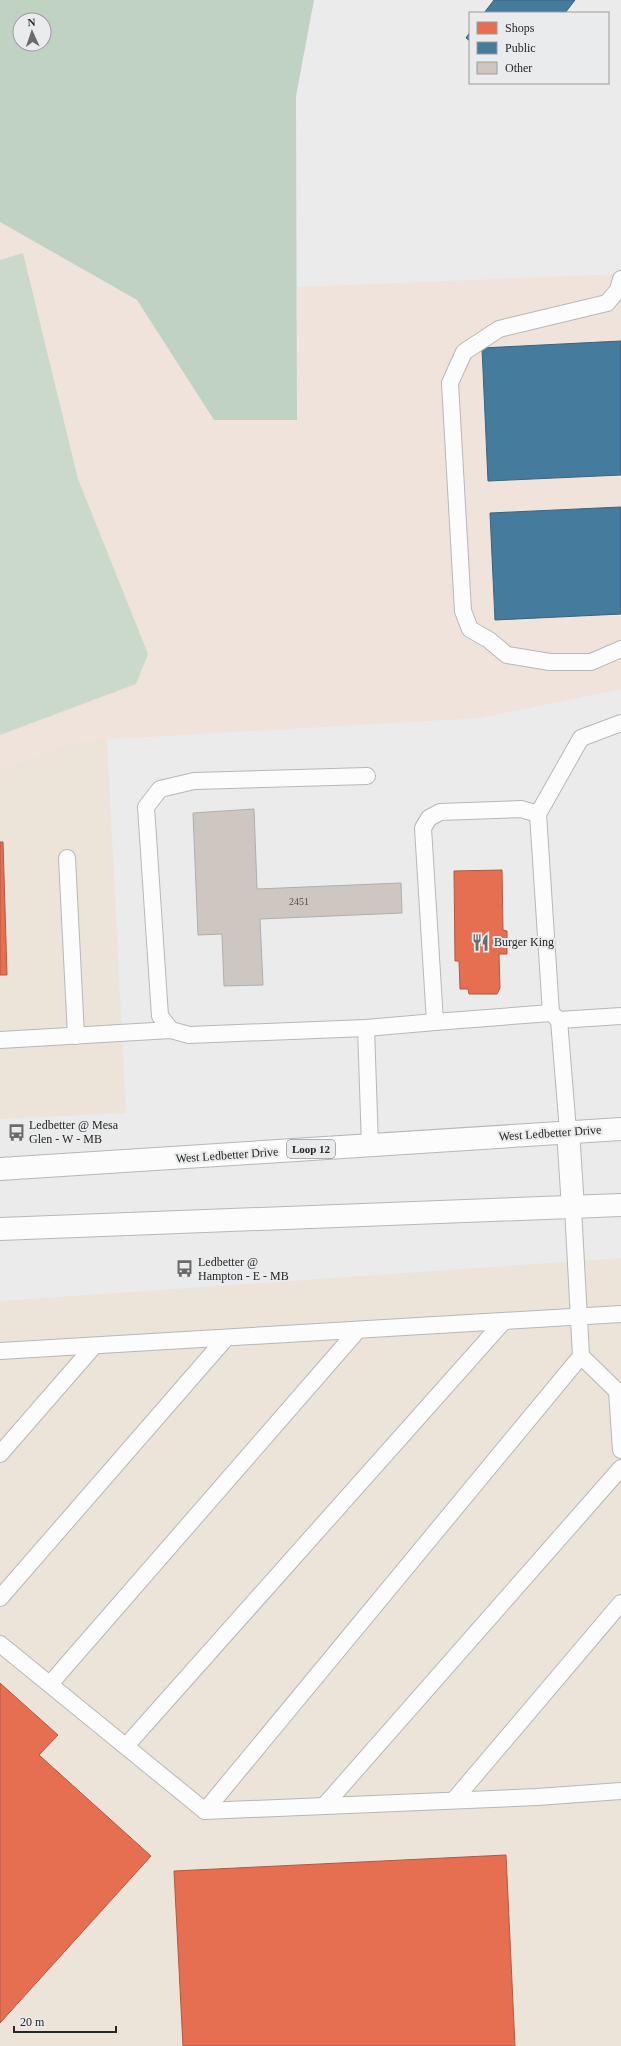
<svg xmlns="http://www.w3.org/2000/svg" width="621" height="2046" viewBox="0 0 621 2046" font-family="Georgia,serif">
<rect width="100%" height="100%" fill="#ebebeb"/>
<g fill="#ece4d9">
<path d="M107,738l19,375 -126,6v-352l14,-2 63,-24z"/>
<path d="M621,1258v788h-621v-745z"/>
</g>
<path fill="#efe3dc" d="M0,222l137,78 77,120h83v-133l324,-13v415l-141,29 -403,23 -63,24 -14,2z"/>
<path fill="#cbd9cc" d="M23,253l55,226 70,175 -12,30 -136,51v-475z"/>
<path fill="#c0d3c2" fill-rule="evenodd" d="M0,0h314l-18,96 1,324h-83l-77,-120 -137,-78zM20,20h24v24h-24z"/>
<g fill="#e76f51" stroke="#ad5944">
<path d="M0,842h3l4,133h-7z"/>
<path d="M502,870l1,60 4,1v23h-8l1,34 -3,6h-28l-1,-5h-8l-1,-28h-4l-1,-90z"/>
<path d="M0,1683l58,52 -19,20 112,101 -151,167z"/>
<path d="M506,1855l9,191h-332l-9,-175z"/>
</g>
<g fill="#457b9d" stroke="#3c6279">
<path d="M494,0h81l-10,13h-81z"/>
<path d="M470,32v9l-4,-3z"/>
<path d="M621,341v134l-133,6 -6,-133z"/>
<path d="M621,507v107l-126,6 -5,-107z"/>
</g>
<path fill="#cec7c1" stroke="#aeaeae" d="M254,809l3,80 144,-6 1,30 -142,6 3,66 -39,1 -2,-52 -24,1 -5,-122z"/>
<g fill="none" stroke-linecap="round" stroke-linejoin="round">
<defs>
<g id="lane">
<path d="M621,279l-3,11 -11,13 -108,26 -35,23 -14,31 13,228 7,18 19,11 18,15 43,7h41l30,-13"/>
<path d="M538,814l-17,-5 -81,3 -11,6 -6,10 12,194 116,-9"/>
<path d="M67,858l9,178"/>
<path d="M559,1020l62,-4"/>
<path d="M366,1028l-177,7 -18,-5 -11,-14 -14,-209 14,-18 34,-8 173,-5"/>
<path d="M0,1040l171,-10"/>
<path d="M568,1131l-9,-111 -8,-7 -13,-199 43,-76 40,-15"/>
<path d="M370,1146l-4,-118 69,-6"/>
<path d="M0,1351l621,-37"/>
<path d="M581,1356l36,35 4,59"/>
<path d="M0,1454l94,-108"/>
<path d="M0,1598l226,-260"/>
<path d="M0,1644l205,167 332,-14 84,-6"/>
<path d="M50,1684l308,-354"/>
<path d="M126,1746l378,-425"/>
<path d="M454,1800l167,-197"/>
<path d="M324,1806l297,-338"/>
<path d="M205,1811l376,-455 -8,-148"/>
</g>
<g id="primary">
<path d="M568,1131l5,77"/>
<path d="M0,1169l621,-40"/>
<path d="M0,1229l621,-24"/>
</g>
</defs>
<use href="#lane" stroke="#b7b7b7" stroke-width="18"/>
<use href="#primary" stroke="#b7b7b7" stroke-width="24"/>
<use href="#lane" stroke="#fcfcfc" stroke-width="16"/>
<use href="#primary" stroke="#fcfcfc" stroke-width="22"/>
</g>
<defs>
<symbol id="restaurant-bare" viewBox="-9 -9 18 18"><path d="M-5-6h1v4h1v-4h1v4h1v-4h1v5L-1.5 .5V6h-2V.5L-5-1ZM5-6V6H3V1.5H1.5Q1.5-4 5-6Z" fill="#6b6b6b" stroke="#eaebec" stroke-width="2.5" paint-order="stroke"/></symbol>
<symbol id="bus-bare" viewBox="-9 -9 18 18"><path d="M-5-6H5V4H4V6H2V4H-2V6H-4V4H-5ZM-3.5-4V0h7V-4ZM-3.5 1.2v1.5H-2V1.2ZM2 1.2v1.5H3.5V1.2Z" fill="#6b6b6b" stroke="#eaebec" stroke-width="2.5" paint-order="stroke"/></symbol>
</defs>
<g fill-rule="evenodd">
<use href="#restaurant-bare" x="468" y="930" width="25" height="25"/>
<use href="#bus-bare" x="4" y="1120" width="25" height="25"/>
<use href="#bus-bare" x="172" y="1256" width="25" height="25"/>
</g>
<g text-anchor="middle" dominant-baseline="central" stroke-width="4" stroke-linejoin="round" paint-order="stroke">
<g font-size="10" fill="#504e4d">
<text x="299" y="901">2451</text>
</g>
<rect fill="#eaebec" stroke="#616161" stroke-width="1" x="287" y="1140" width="48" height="18" rx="3"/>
<g font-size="11" font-weight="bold" fill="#262626">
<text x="311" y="1149">Loop 12</text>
</g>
<g font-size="12" fill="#262626" stroke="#eaebec" text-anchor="start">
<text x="494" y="942">Burger King</text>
<text x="29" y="1125">Ledbetter @ Mesa<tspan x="29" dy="14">Glen - W - MB</tspan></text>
<text x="198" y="1262">Ledbetter @<tspan x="198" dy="14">Hampton - E - MB</tspan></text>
</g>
<g font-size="12" fill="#262626" stroke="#eaebec">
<text transform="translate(550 1133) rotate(-4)">West Ledbetter Drive</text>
<text transform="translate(227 1155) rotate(-4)">West Ledbetter Drive</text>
</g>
</g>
<rect x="469" y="12" width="140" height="72" fill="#eaebec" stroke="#9c9c9d"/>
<rect x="477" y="22" width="20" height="12" fill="#e76f51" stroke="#9c9c9d"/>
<text x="505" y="32" font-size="12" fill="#262626">Shops</text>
<rect x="477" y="42" width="20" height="12" fill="#457b9d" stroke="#9c9c9d"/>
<text x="505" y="52" font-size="12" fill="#262626">Public</text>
<rect x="477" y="62" width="20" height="12" fill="#cec7c1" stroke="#9c9c9d"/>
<text x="505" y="72" font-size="12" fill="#262626">Other</text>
<g transform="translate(32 32) rotate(357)"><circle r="19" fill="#eaebec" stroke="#9c9c9d"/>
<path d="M0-3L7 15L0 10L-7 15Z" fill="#6b6b6b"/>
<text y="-6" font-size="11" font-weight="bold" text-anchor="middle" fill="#262626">N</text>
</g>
<path d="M14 2026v6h102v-6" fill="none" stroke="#262626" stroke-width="2"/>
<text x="20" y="2026" font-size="12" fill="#262626" stroke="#eaebec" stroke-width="3" paint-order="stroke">20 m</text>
</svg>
